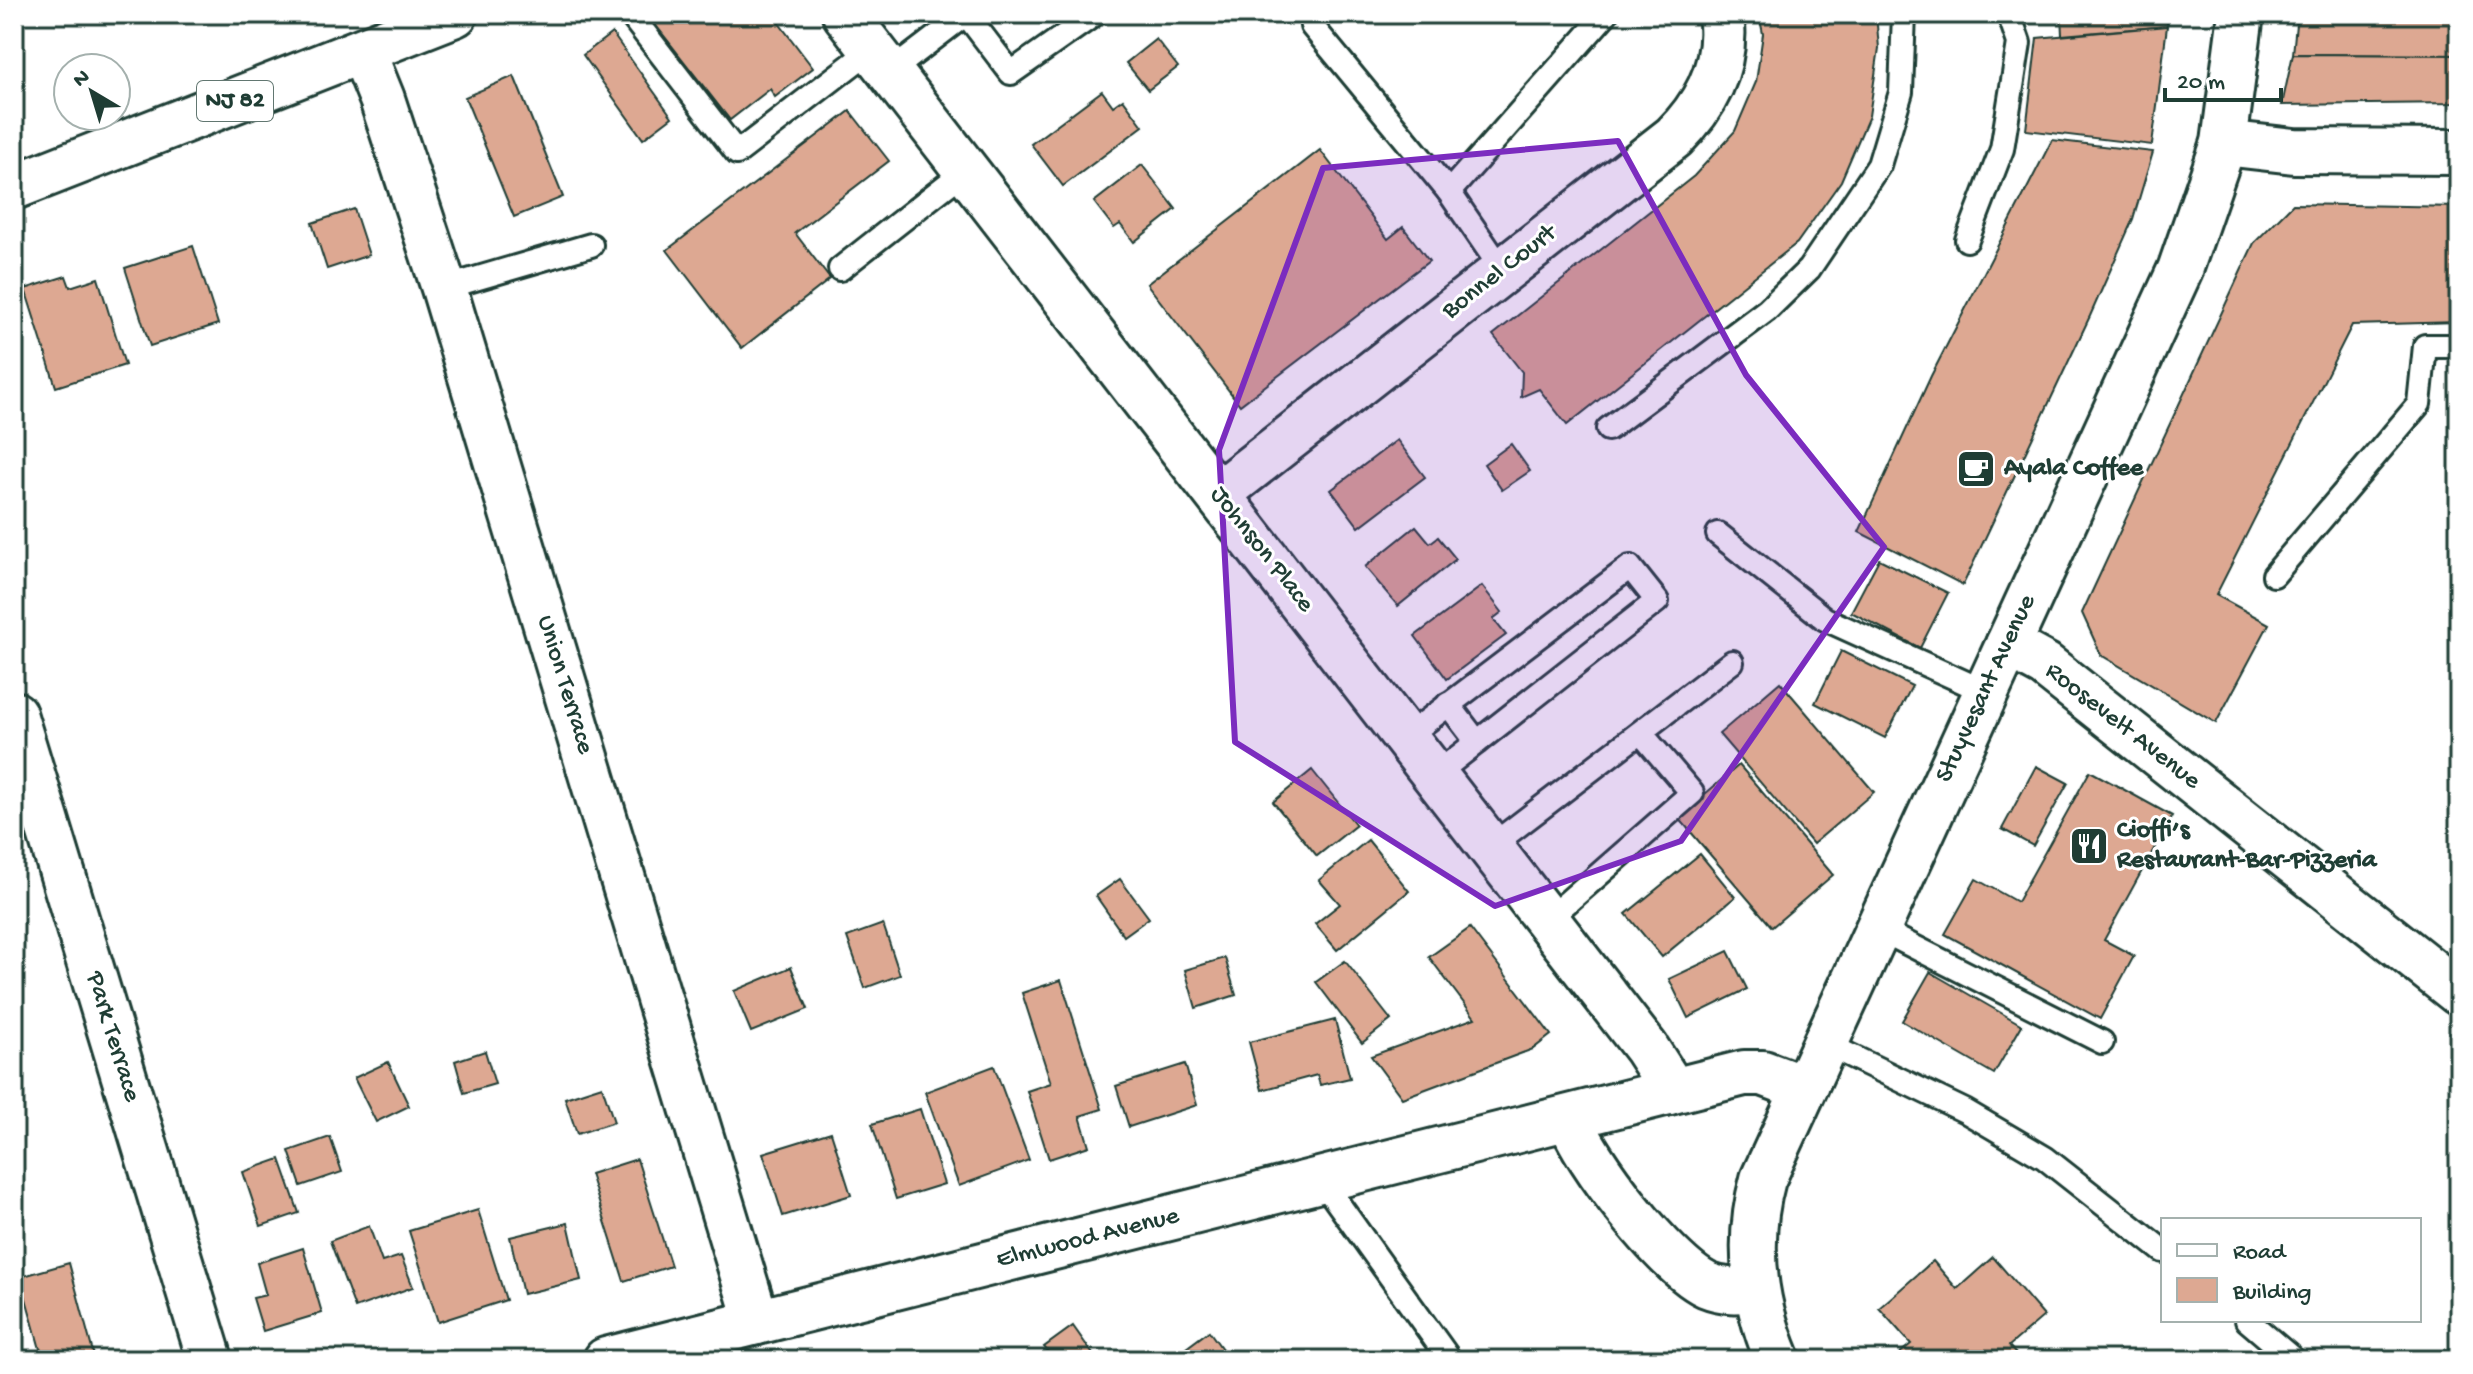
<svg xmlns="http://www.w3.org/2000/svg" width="2473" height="1374" viewBox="0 0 2473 1374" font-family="'Gochi Hand',sans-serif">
<rect width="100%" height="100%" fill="#fff"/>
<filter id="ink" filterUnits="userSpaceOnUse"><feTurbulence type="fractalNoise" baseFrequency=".0125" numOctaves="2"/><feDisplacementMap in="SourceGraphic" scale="16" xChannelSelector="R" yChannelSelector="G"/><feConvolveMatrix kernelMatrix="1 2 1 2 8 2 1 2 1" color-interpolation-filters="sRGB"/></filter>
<g filter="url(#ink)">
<g fill="#dda892" stroke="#1f3d34" stroke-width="2">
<path d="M647,14h125l41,54 -38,29 -5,-8 -40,31z"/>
<path d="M1759,14h117l3,34 -10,68 -28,65 -44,62 -230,182 -28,-36 -18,8 1,-25 -29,-37 201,-159 41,-45 21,-49 7,-48z"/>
<path d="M2061,14h106v12l-105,9z"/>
<path d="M2297,14h162v41l-166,-1z"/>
<path d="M2167,26l-15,119 -126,-15 11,-92z"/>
<path d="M612,33l60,84 -29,22 -60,-84z"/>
<path d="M1156,39l22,28 -30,23 -22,-27z"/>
<path d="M2293,54l166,1 -2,48 -175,2z"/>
<path d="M514,76l49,121 -49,20 -49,-120z"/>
<path d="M1102,91l11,15 10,-7 20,27 -80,60 -32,-42z"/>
<path d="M850,111l39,50 -94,72 35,46 -88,69 -75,-98z"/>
<path d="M2052,140l101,12 -20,67 -43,97 -127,269 -104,-53 72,-156z"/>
<path d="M1320,150l68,89 15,-12 26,34 -189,144 -93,-121z"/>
<path d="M1142,165l34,44 -42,33 -14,-18 -6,4 -20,-26z"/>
<path d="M2293,204l166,3v115l-107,3 -136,270 53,29 -53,99 -115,-68 -19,-42 172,-370z"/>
<path d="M354,209l15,46 -42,14 -15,-46z"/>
<path d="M193,246l25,78 -68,22 -25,-78z"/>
<path d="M66,276l4,11 28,-9 27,87 -69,22 -31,-98z"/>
<path d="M1397,440l28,37 -66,50 -28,-37z"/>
<path d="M1511,444l19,27 -28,19 -18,-26z"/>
<path d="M1416,526l14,17 8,-6 18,22 -58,47 -33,-39z"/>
<path d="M1879,559l69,34 -28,55 -69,-36z"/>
<path d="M1482,586l20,26 -9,7 13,16 -59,44 -32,-43z"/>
<path d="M1841,651l71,35 -27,52 -70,-35z"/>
<path d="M1780,682l94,110 -61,52 -94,-110z"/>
<path d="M1739,765l94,110 -61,52 -94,-110z"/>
<path d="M2036,766l32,17 -35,63 -31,-17z"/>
<path d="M1312,770l44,55 -39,31 -44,-54z"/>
<path d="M2090,771l82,45 -68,124 30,16 -34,63 -155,-85 31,-55 41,23z"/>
<path d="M1368,840l41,51 -72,59 -22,-26 25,-20 -21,-24z"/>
<path d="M1700,854l35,43 -73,60 -36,-43z"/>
<path d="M1120,879l29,39 -25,18 -28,-40z"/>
<path d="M883,924l17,51 -35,13 -18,-51z"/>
<path d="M1470,928l81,107 -18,14 -131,49 -31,-42 104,-38 -46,-61z"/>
<path d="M1728,951l19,38 -59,29 -19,-39z"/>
<path d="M1225,958l11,37 -40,13 -11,-38z"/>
<path d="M1345,961l46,59 -29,23 -46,-61z"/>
<path d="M791,967l17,42 -57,23 -17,-41z"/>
<path d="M1930,972l92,53 -28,49 -92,-53z"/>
<path d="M1061,980l41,129 -22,7 9,30 -40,13 -22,-68 24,-8 -29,-90z"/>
<path d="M1335,1020l15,58 -30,7 -3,-10 -55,15 -13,-48z"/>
<path d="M485,1051l10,33 -31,9 -9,-32z"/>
<path d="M388,1062l21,44 -33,16 -22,-44z"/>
<path d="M1185,1064l12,41 -68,22 -13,-41z"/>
<path d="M994,1066l35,94 -70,26 -34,-94z"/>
<path d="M602,1086l12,36 -37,12 -12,-36z"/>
<path d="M920,1109l24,75 -48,15 -24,-75z"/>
<path d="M831,1132l20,63 -68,21 -20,-63z"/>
<path d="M330,1137l12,35 -41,14 -12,-35z"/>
<path d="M280,1159l19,54 -38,13 -18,-54z"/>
<path d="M637,1159l34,107 -47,15 -34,-107z"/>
<path d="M478,1210l28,90 -68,22 -29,-91z"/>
<path d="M568,1223l13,57 -58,14 -13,-57z"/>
<path d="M369,1226l13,36 19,-6 12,31 -58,21 -25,-67z"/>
<path d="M303,1248l19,65 -59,18 -10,-33 13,-3 -9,-32z"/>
<path d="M1993,1257l51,59 -35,30 12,14h-117l-5,-6 12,-10 -32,-36 54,-47 24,28z"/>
<path d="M69,1263l26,97h-52l-23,-83z"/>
<path d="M1073,1326l24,34h-58l10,-7 -5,-6z"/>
<path d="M1209,1331l21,29h-60z"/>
</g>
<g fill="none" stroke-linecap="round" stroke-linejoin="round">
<defs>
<g id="lane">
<path d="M630,14l107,139 135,-104"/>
<path d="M966,14l45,59 84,-59"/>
<path d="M1312,14v12l137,166 54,79"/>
<path d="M890,72l76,-58"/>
<path d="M1449,192l157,-178"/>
<path d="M1967,240l35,-91 17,-106 -10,-29"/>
<path d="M840,269l126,-99"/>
<path d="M444,288l147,-43"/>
<path d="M1608,429l159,-119 42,-41 70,-104 22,-73 3,-78"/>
<path d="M1718,534l107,85 161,73"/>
<path d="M2274,575l145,-171 6,-58h34"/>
<path d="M1448,704l29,38"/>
<path d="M1406,737l224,-170 27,34 -222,174"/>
<path d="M1490,847l242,-185"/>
<path d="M1547,920l145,-127 -51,-60"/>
<path d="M1877,928l225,114"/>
<path d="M1824,1043l141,68 80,47 118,93"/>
<path d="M1322,1181l128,179"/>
<path d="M2247,1320l47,40"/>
</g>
<g id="street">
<path d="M845,14l801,1034 18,28 5,16"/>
<path d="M363,52l19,47 62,189 313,1034"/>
<path d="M2224,143l70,8 165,1"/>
<path d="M1218,494l456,-357c34,-34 54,-75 47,-123"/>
<path d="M2008,645l37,20 414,328"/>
<path d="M14,714l196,646"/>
<path d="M1570,1118c14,42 97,148 137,167 17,7 32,6 49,4"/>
<path d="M606,1360l1138,-287h19l40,15"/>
</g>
<path id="secondary" d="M1778,1360c-25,-59 -32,-119 -15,-181l417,-909 44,-127 17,-129"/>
<path id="primary" d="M14,187l441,-173"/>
</defs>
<use href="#lane" stroke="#1f3d34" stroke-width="28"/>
<use href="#street" stroke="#1f3d34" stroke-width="50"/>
<use href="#secondary" stroke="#1f3d34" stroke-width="50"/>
<use href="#primary" stroke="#1f3d34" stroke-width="50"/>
<use href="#lane" stroke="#fff" stroke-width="22"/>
<use href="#street" stroke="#fff" stroke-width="44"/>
<use href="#secondary" stroke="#fff" stroke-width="44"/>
<use href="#primary" stroke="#fff" stroke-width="44"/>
</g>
</g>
<path fill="#7b2cbf" fill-opacity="0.2" stroke="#7b2cbf" stroke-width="6" stroke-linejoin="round" d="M1618,141l128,234 138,172 -203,294 -186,65 -260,-164 -16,-292 104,-282z"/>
<defs>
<symbol id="cafe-square" viewBox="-11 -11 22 22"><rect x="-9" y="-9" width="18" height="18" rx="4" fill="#1f3d34" stroke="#fff"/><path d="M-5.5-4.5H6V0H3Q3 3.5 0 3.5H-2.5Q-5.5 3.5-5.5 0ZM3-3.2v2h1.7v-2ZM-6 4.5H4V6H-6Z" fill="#fff"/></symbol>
<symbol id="restaurant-square" viewBox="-11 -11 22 22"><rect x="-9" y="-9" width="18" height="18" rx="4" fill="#1f3d34" stroke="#fff"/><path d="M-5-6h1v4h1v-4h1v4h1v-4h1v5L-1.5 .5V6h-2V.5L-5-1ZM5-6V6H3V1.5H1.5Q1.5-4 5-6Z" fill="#fff"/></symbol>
</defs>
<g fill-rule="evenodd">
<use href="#cafe-square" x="1954" y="447" width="44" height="44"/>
<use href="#restaurant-square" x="2067" y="824" width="44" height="44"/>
</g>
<g text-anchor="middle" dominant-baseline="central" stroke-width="6" stroke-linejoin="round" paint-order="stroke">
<rect fill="#fff" stroke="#627771" stroke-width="2" x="197" y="81" width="76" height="40" rx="6"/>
<g font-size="24" font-weight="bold" fill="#1f3d34">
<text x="235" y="101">NJ 82</text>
</g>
<g font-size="26" fill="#1f3d34" stroke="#fff">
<text transform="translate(1500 273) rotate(-38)">Bonnel Court</text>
<text transform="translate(1261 550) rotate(52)">Johnson Place</text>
<text transform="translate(564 685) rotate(73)">Union Terrace</text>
<text transform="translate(1987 689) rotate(-65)">Stuyvesant Avenue</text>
<text transform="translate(2122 727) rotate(38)">Roosevelt Avenue</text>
<text transform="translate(112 1037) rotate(73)">Park Terrace</text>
<text transform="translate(1088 1239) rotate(-14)">Elmwood Avenue</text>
</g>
<g font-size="26" font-weight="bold" fill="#1f3d34" stroke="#fff" text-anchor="start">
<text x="2004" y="469">Ayala Coffee</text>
<text x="2117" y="831">Cioffi’s<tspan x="2117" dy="30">Restaurant-Bar-Pizzeria</tspan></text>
</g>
</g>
<rect width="2473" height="1374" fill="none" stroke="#fff" stroke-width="48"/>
<rect x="24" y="24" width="2425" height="1326" fill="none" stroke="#1f3d34" stroke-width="3" filter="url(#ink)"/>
<rect x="2161" y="1218" width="260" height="104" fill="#ffffff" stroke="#a5b1ae" stroke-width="2"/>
<rect x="2177" y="1244" width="40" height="12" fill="#ffffff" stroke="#a5b1ae" stroke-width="2"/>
<text x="2233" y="1258" font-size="24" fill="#1f3d34">Road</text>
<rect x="2177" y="1278" width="40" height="24" fill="#dda892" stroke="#a5b1ae" stroke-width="2"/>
<text x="2233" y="1298" font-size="24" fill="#1f3d34">Building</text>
<g transform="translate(92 92) rotate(322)"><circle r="38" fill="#ffffff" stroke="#a5b1ae" stroke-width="2"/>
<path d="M0-6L14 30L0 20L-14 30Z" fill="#1f3d34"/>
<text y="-12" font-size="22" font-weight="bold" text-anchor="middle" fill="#1f3d34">N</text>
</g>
<path d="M2165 88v12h116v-12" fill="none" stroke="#1f3d34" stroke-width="4"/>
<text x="2177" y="88" font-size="24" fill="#1f3d34" stroke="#ffffff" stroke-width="6" paint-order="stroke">20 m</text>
</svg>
